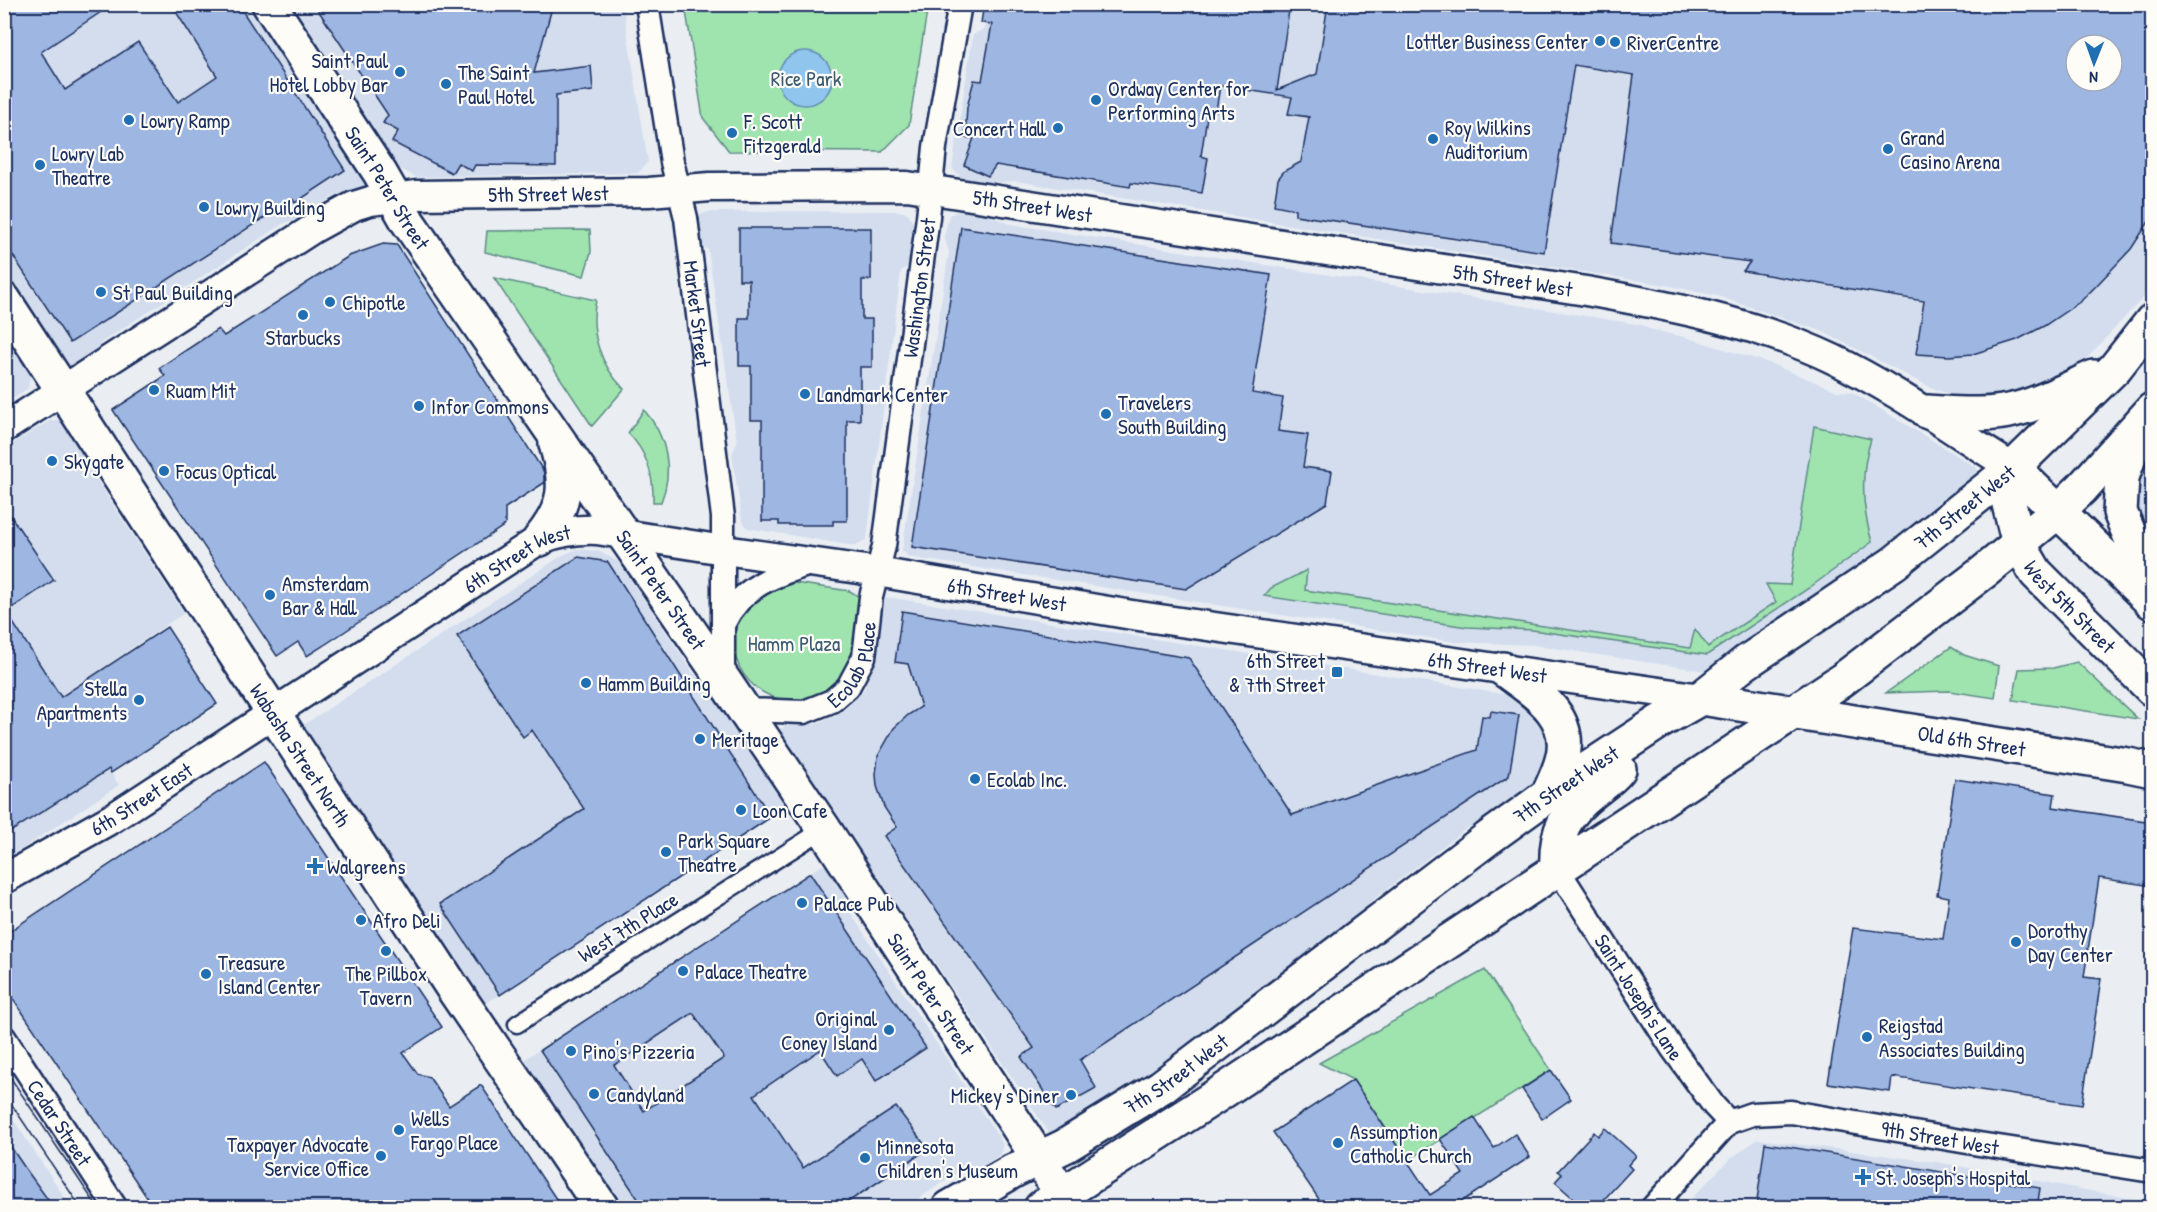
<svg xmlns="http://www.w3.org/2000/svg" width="2157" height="1212" viewBox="0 0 2157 1212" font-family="'Patrick Hand',sans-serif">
<rect width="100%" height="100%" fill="#eaeef3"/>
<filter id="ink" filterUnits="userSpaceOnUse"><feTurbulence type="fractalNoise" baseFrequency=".0167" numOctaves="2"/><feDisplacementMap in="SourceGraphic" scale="12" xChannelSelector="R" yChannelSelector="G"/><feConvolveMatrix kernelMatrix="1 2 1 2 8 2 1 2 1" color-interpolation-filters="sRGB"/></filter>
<g filter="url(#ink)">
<g fill="#d3ddee" fill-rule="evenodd">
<path d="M4,5h249l117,173 -2,9 -34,9 -36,23 -14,4 -182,119 -7,11 -24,16 -11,-2 -55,-85z"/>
<path d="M288,5h335l25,157 -10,11 -222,4 -20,-10z"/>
<path d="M988,5h1164v283l-74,80 -39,26 -75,7 -38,-16 -105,-54 -104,-35 -52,-11 -650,-104 -21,2 -33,-5 -9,-10 21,-133 12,-7zM2076,45h36v36h-36z"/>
<path d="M976,210l34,14 632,101 7,4 39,9 81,25 68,28 15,1 124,75 4,8 -93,80 -175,117 -179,-27 -78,-3 -547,-85 -6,-7 47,-298 -5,-15 5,-22 6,-3z"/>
<path d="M898,211l10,2 8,16 -8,37 -7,5 -34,268 -12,7 -108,-18 -5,-9 -10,-65 5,-12 -29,-192 -9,-9 -2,-15 3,-11 8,-3z"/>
<path d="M4,332l27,40 -3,16 -23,16z"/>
<path d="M62,419l29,40 2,15 91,139 -123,83 58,89 -114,75v-412l44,-27z"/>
<path d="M2152,464v87l-19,-46 8,-27z"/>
<path d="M577,549l22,2 20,11 77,115 9,3 85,126 -290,189 -20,11 -175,-269v-13l258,-169z"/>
<path d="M887,597l630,99 17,11 18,29 -13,50 -58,42 -13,-1 -99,76 -3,15 -188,144 -114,71h-15l-269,-403 6,-6h29l19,-8 11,-7 18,-18 11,-25 11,-66z"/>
<path d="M828,863l17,26 -1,14 159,241 -3,11 -20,12 -12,-1 -62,41h-292l-95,-144 298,-195z"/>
<path d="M5,1107l66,100h-66z"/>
<path d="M1758,1139l185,24 201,38 -1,7h-461l48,-49z"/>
</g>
<g fill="#9fe3ae" stroke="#5d8986" stroke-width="1.5">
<path d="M685,5h243l-19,120 -27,27 -153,-1 -26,-33z"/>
<path d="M590,230l1,22 -7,24 -99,-24 2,-21z"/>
<path d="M494,278l102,22c-7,33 5,66 28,89l-32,37z"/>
<path d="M644,410c23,26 30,60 17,92h-8c1,-27 -6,-50 -25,-69z"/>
<path d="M1814,426l57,13c-11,34 -9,69 1,103l-63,46 -102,67 -175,-25 -65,-3 -203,-31 7,-8 36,-18 -2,20 385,58 5,-19 13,18 68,-45 -10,-18 24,1z"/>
<path d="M787,582l63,9 11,7c-3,23 -3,53 -15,73 -33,56 -119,28 -112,-38 2,-11 7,-25 16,-32 10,-8 26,-13 37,-19z"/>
<path d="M1951,647l13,8 35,11 -4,32 -46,-7 -63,2z"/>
<path d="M2077,662l61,57 -125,-19 6,-31 34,-1z"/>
<path d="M1485,970l66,100 -144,91 -54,-81 -34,-17z"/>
</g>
<circle fill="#90c6ee" stroke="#618ab4" stroke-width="1.5" cx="805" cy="78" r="27"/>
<g fill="#9db6e2" stroke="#1b2f5e" stroke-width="1.5" fill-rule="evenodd">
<path d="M4,4h109l-72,48 24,38 73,-48 40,60 39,-26 -46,-72h67l107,166 -50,33 -2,-4 -223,144 -66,-101z"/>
<path d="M314,4h239l-19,69 57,-7 2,25 -37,4v71l-81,-1 -3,6 -14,-8 -6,10 -60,-31 6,-11 -15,-8 5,-8z"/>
<path d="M984,4h306l-13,86 40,-16 11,-70h824v213l-21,32 -34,36 -16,16 -37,25 -27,14 -44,14 -24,2 -33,-2 8,-53 -181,-30 7,-9 -139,-19 23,-168 -60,-10 -30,187 -249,-37v-6l-21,-4 4,-26 6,-8 17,-9 8,-45 -21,-3 4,-17 -72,-11 -4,25 -8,-1 -7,46 7,2 -6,35 -71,-10 -1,4 -134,-22 -8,11 -24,-11 10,-27h-9l2,-31 7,-27 8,1 10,-57 -11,-1zM2076,45h36v36h-36z"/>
<path d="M961,227l310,48 -19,118 31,5 -5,33 30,4 -5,32 29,4 -5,32 -141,86 -274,-42z"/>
<path d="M739,228h132v52h-9v39h10v48h-12v53h-13v101h-14v4h-54v-4h-17v-101h-11v-54h-12v-48h10v-38h-10z"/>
<path d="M383,244l14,1 147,227v11l-39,25v17l-176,117 -22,14 -9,-14 -21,14 -164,-246 52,-34 -6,-8 59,-39 6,7 125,-80z"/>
<path d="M4,506l50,74 -48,32 55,85 106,-70 50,77 -106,69 -2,-4 -105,67z"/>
<path d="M578,557l30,5 163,255 -271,178 -60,-91 144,-95 -52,-79 -9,7 -66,-101z"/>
<path d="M902,611l287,47 103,157 185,-65 5,-34 8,1 1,-6 28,4 -10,61 -429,284 16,28 -40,22 -35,-53 13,-9 -150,-212 13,-9 -13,-20 -7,-21 -1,-12 2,-18 16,-28 14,-13 13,-8 -13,-43 -13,-2z"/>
<path d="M264,762l178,265 -39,26 15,21 11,3 20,29 32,-21 81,123h-408l-150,-223v-50z"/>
<path d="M1955,779l100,15 -2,13 99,15v64l-53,-8 -15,99 17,2 -19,126 -190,-28 -2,15 -62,-9 25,-155 90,11 6,-42 -12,-2z"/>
<path d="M810,873l116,175 -50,33 -14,-22 -25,17 -17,-26 -66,45 49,73 93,-61 32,42 -89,59h-195l-104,-158zM693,1013l31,45 -80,53 -30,-46z"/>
<path d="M1551,1070l20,29 -29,20 -20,-30z"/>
<path d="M1353,1080l77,115 33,-21 -23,-35 34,-22 20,31 21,-14 15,23 -78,51h-127l-52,-76z"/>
<path d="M1605,1128l31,28 -8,9 4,4 -36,39h-12l-29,-26 7,-8 -4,-3 36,-39 4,4z"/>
<path d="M4,1137l21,31 29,40h-50z"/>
<path d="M1765,1143l275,45 -3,20h-281z"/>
</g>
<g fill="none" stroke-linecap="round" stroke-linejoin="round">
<defs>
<path id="pedestrian" d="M517,1024l307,-195"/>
<g id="minor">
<path id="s1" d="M647,4l25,158 14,56 37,299v162"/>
<path d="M724,623c17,-36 50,-48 86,-59"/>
<path id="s2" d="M744,710l60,2 28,-11 16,-14 16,-30 7,-60 13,-51 44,-329 7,-70 25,-143"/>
<path id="s3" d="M1557,868l115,180 42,58 15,16"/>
<path id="s4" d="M4,1037l112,171"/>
<path id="s5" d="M1652,1208l77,-86 23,-8 39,-2 188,32 173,27"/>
</g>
<g id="tertiary">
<path id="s6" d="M4,428l310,-200 40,-22 16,-5 47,-6 232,-3 61,-5 197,-1 679,105c84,15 169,31 247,68 64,31 120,72 180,109"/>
<path id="s7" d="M4,879l107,-60 429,-280c20,-7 36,-10 57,-9l127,20 135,19 273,46 569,83"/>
</g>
<g id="secondary">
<path id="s8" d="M269,4l111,169 28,49 315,457 101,150 247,379"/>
<path id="s9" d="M4,300l450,690 148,218"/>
<path d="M1928,412c30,2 63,5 93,-4 25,-7 49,-20 73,-31"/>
<path d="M2137,435l-15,42 -2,35 19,45 13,42"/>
<path id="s10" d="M2013,468l-5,32 11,44 17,29 116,116"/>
<path d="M2013,468l139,134"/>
<path d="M540,539c27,-33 28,-55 16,-95"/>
<path d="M1503,669c30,22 72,46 59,91 -3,12 -9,24 -14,35"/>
<path id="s11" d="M1701,698l427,67 24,5"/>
<path d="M1557,868c-2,-37 8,-54 37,-77 9,-7 18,-13 25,-22"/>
<path id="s12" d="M949,1208l64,-37 52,-25 96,-59 326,-248 61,-44 111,-73 42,-24 44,-35 149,-100 119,-95 102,-100 37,-47"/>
<path d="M1041,1208l172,-110 629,-418 143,-109 72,-59 25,-24 70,-78"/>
</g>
</defs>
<use href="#pedestrian" stroke="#1b2f5e" stroke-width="21"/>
<use href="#minor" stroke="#1b2f5e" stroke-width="27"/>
<use href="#tertiary" stroke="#1b2f5e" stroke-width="33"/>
<use href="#secondary" stroke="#1b2f5e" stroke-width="38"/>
<use href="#pedestrian" stroke="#fdfcf7" stroke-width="16"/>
<use href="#minor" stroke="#fdfcf7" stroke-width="22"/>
<use href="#tertiary" stroke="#fdfcf7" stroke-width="28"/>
<use href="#secondary" stroke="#fdfcf7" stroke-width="33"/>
<g stroke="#1b2f5e" stroke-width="1.5">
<path d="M4,1068l94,140"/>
<path d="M4,1093l77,115"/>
</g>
</g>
</g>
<g fill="#1f6fb2" stroke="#fdfcf7" stroke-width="2">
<circle cx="1600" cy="41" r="6"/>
<circle cx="1615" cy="42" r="6"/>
<circle cx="400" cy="72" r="6"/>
<circle cx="446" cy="84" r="6"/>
<circle cx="1096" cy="100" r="6"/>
<circle cx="129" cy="120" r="6"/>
<circle cx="1058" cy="128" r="6"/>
<circle cx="732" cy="133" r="6"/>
<circle cx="1433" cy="139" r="6"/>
<circle cx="1888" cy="149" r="6"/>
<circle cx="40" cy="165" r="6"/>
<circle cx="204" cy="207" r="6"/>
<circle cx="101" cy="292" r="6"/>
<circle cx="330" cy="302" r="6"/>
<circle cx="303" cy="315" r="6"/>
<circle cx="154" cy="390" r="6"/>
<circle cx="805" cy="394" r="6"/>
<circle cx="419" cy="406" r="6"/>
<circle cx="1106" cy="414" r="6"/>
<circle cx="52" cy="461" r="6"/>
<circle cx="164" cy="471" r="6"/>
<circle cx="270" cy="595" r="6"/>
<rect x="1331" y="666" width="12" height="12" rx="3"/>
<circle cx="586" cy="683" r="6"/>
<circle cx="139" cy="700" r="6"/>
<circle cx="700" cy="739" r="6"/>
<circle cx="975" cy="779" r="6"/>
<circle cx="741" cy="810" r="6"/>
<circle cx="666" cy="852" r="6"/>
<path d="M312 857h6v6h6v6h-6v6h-6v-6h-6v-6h6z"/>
<circle cx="802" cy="903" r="6"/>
<circle cx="361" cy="920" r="6"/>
<circle cx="2016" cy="942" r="6"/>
<circle cx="386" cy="951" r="6"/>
<circle cx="683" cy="971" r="6"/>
<circle cx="206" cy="974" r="6"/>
<circle cx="889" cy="1030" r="6"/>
<circle cx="1867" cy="1037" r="6"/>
<circle cx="571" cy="1051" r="6"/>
<circle cx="594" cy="1094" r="6"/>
<circle cx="1071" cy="1095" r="6"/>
<circle cx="399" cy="1130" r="6"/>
<circle cx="1338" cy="1143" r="6"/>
<circle cx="381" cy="1156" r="6"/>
<circle cx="865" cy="1158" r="6"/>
<path d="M1860 1168h6v6h6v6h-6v6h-6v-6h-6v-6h6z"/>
</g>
<g text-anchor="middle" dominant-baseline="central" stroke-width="4.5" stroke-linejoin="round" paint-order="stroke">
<g font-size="21" fill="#1b2f5e" stroke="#fdfcf7" text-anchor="start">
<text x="1588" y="41" text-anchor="end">Lottler Business Center</text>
<text x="1627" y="42">RiverCentre</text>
<text x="388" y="60" text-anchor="end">Saint Paul<tspan x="388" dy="24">Hotel Lobby Bar</tspan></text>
<text x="458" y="72">The Saint<tspan x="458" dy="24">Paul Hotel</tspan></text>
<text x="1108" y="88">Ordway Center for<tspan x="1108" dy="24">Performing Arts</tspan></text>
<text x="141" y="120">Lowry Ramp</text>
<text x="744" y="121">F. Scott<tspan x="744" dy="24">Fitzgerald</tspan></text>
<text x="1445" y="127">Roy Wilkins<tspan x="1445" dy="24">Auditorium</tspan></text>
<text x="1046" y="128" text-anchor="end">Concert Hall</text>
<text x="1900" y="137">Grand<tspan x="1900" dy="24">Casino Arena</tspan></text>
<text x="52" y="153">Lowry Lab<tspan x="52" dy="24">Theatre</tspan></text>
<text x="216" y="207">Lowry Building</text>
<text x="113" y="292">St Paul Building</text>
<text x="342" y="302">Chipotle</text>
<text x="303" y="337" text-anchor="middle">Starbucks</text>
<text x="166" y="390">Ruam Mit</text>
<text x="817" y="394">Landmark Center</text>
<text x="1118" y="402">Travelers<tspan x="1118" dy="24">South Building</tspan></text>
<text x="431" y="406">Infor Commons</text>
<text x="64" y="461">Skygate</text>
<text x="176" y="471">Focus Optical</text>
<text x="282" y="583">Amsterdam<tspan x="282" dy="24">Bar &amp; Hall</tspan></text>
<text x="1325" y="660" text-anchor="end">6th Street<tspan x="1325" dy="24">&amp; 7th Street</tspan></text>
<text x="598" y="683">Hamm Building</text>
<text x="127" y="688" text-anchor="end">Stella<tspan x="127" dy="24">Apartments</tspan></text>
<text x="712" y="739">Meritage</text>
<text x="987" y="779">Ecolab Inc.</text>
<text x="753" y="810">Loon Cafe</text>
<text x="678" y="840">Park Square<tspan x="678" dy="24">Theatre</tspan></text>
<text x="327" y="866">Walgreens</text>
<text x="814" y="903">Palace Pub</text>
<text x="373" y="920">Afro Deli</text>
<text x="2028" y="930">Dorothy<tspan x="2028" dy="24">Day Center</tspan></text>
<text x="218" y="962">Treasure<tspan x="218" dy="24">Island Center</tspan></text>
<text x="695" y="971">Palace Theatre</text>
<text x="386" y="973" text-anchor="middle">The Pillbox<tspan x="386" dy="24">Tavern</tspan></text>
<text x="877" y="1018" text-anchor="end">Original<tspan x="877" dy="24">Coney Island</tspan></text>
<text x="1879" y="1025">Reigstad<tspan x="1879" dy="24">Associates Building</tspan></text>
<text x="583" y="1051">Pino's Pizzeria</text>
<text x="606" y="1094">Candyland</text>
<text x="1059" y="1095" text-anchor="end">Mickey's Diner</text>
<text x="411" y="1118">Wells<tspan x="411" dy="24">Fargo Place</tspan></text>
<text x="1350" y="1131">Assumption<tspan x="1350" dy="24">Catholic Church</tspan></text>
<text x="369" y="1144" text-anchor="end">Taxpayer Advocate<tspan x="369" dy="24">Service Office</tspan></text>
<text x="877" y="1146">Minnesota<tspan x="877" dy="24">Children's Museum</tspan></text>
<text x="1876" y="1177">St. Joseph's Hospital</text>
</g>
<g font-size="21" fill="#3c5c72" stroke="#fdfcf7">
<text x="806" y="78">Rice Park</text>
<text x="794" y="643">Hamm Plaza</text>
</g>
<g font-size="21" fill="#1b2f5e" stroke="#fdfcf7">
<text stroke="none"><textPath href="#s8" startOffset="219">Saint Peter Street</textPath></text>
<text stroke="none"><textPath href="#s6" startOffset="610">5th Street West</textPath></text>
<text stroke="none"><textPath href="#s6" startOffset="1096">5th Street West</textPath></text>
<text stroke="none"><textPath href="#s6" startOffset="1582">5th Street West</textPath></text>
<text stroke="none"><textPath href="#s2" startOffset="519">Washington Street</textPath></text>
<text stroke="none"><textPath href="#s1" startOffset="314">Market Street</textPath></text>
<text stroke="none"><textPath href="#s12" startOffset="1236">7th Street West</textPath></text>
<text stroke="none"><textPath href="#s7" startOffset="606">6th Street West</textPath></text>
<text stroke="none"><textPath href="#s8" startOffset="705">Saint Peter Street</textPath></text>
<text stroke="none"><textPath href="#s7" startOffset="1108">6th Street West</textPath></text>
<text stroke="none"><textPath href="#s10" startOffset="159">West 5th Street</textPath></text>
<text stroke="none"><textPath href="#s2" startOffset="134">Ecolab Place</textPath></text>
<text stroke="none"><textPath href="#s7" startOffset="1594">6th Street West</textPath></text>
<text stroke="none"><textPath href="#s11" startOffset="274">Old 6th Street</textPath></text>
<text stroke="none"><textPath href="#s9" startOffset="543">Wabasha Street North</textPath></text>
<text stroke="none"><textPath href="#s12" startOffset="750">7th Street West</textPath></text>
<text stroke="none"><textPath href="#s7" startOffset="159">6th Street East</textPath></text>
<text transform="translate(628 927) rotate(-32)">West 7th Place</text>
<text stroke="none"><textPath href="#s8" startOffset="1191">Saint Peter Street</textPath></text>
<text stroke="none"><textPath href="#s3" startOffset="153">Saint Joseph's Lane</textPath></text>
<text stroke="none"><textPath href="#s12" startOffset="264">7th Street West</textPath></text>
<text stroke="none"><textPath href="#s4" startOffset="102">Cedar Street</textPath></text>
<text stroke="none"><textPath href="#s5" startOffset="330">9th Street West</textPath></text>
</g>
</g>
<rect width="2157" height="1212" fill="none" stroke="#fdfcf7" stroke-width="24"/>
<rect x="12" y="12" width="2133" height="1188" fill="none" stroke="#1b2f5e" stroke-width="2" filter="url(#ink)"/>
<g transform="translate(2094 63) rotate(181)"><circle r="28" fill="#fdfcf7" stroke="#a3aaba" stroke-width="1.5"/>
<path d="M0-4.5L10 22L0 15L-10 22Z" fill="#1f6fb2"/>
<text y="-9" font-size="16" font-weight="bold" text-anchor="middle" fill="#1b2f5e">N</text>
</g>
</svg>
